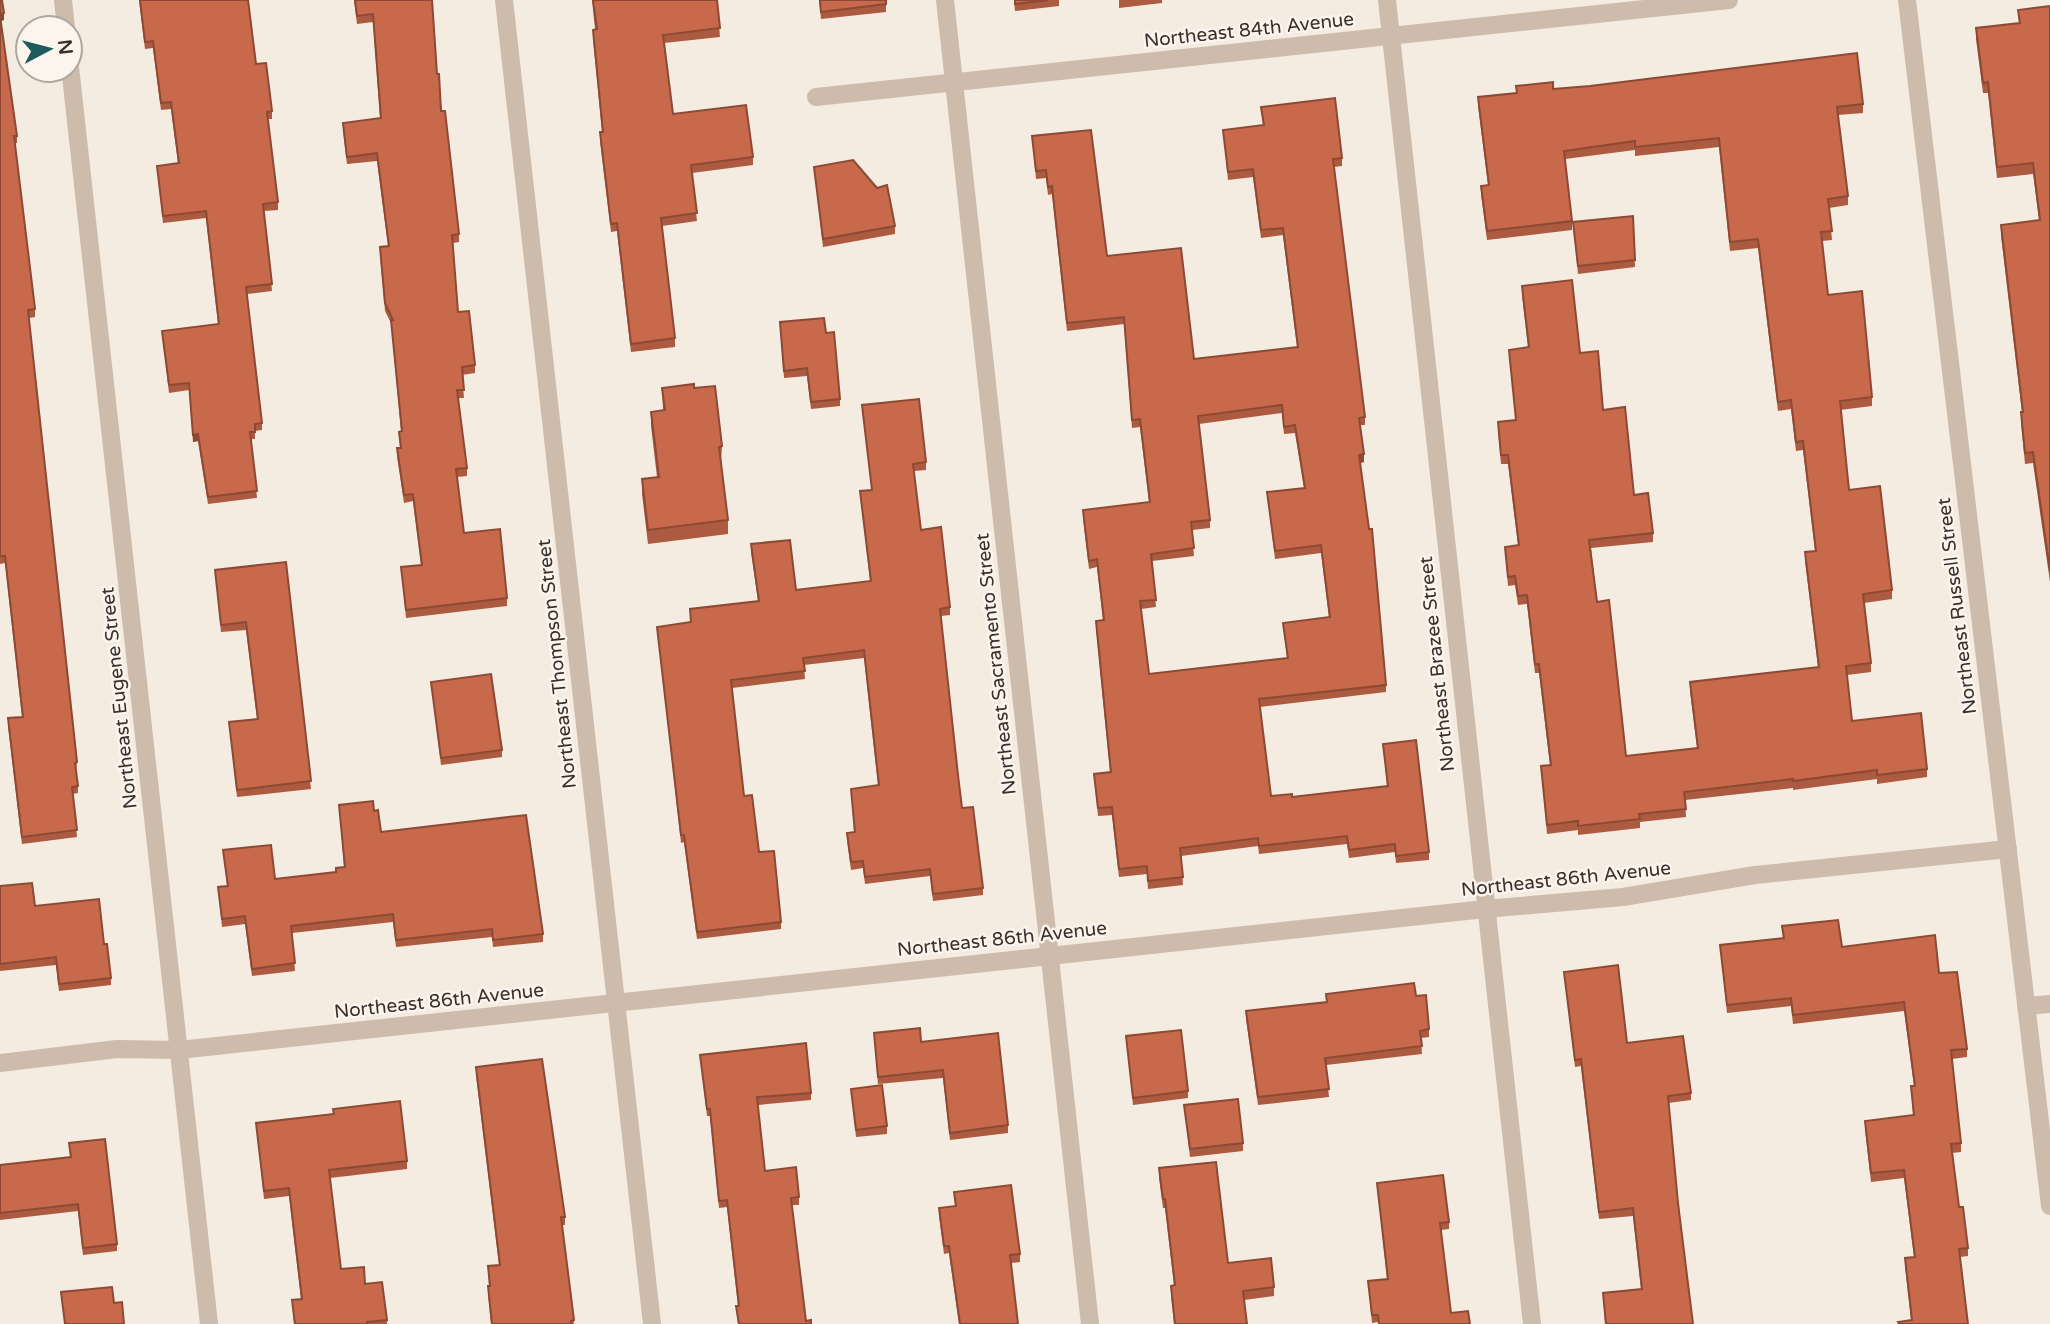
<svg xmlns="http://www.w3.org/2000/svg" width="2050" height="1324" viewBox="0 0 2050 1324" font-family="'Varela Round',sans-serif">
<rect width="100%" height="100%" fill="#f4ebe1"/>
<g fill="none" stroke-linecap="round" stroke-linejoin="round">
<g stroke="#cdbbac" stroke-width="18">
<path d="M63,0l3,28"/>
<path d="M504,0l148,1324"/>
<path d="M945,0l145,1324"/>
<path d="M1387,0l145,1324"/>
<path d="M1907,0l143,1206"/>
<path d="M70,67l139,1257"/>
<path d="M816,97l913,-97"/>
<path d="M2026,1006l24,-2"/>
<path d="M0,1063l117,-14 62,1 1306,-141 138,-12 132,-22 253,-26"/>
</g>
</g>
<g fill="#ac5a40" fill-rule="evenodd">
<path d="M0,0l4,20 -3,1 16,115v7h-2l20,166v8l-6,1 48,444 -1,8 2,16v7l-5,1 4,43 -55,7 -14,-118v-8l14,-1 -17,-154 -5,1z"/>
<path d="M139,0h109l8,64 16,47v8h-4l10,83v8l-14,1 8,80 -25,3 15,129v7l-7,1v8h-4l6,59 -49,6 -10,-63 -5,1 -4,-52 -20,3 -7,-62 56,-7 -12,-106 -43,5 -6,-57 21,-3 -7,-54 -10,1 -8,-62 -8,1z"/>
<path d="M354,0h78l5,74 22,160v8l-6,1 5,69 17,53v8l-13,2 2,23h-6l9,70v8l-10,1 7,56 43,65v8l-101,12 -5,-51 20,-2 -8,-64 -9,2 -7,-47v-8h3l-1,-16 2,-1 -10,-108 -6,-12 -5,-56v-8l8,-1 -11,-85 -30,3 -4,-33v-8l37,-5 -7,-96 -16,2z"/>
<path d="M592,0h125l3,37 -56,6 9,71 80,43v8l-61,8 5,48 -35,5 13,112v9l-44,5 -14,-121 -6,1 -11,-91v-9h2l-9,-94v-8l2,-1z"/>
<path d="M819,0h67v12l-65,7z"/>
<path d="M1014,0h45v6l-44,5z"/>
<path d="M1119,0h43v3l-43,5z"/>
<path d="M2050,6v576l-17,-119 -8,1 -4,-41v-11h1l-21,-176v-11l38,-5 -6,-46 -36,4 -9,-85h-5l-7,-54v-11l43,-5 -1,-13z"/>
<path d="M1516,86l347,18v9l-25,2 10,81v9l-19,3 3,32 -10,1 6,54 44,102v9l-32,4 9,80 43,100v9l-28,4 7,60v9l-24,3 5,46 75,48v8l-50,7v-5l-84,11v-2l-108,12 1,17 -46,5v6l-62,7v-5l-31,4 -6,-68 9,-1 -11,-92h-4l-8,-69 -9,1 -3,-20 -7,1 -3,-39 13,-2 -10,-81h-7l-3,-33v-9l18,-2 -7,-70 19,-3 -6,-52v-9l58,67 23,57 31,85 19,38v9l-62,6 6,54 29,154 71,-8 -7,-57v-9l128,-15 -13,-106v-9l10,-1 -12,-101 -7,1 -5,-42 -13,2 -20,-163 -28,3 -11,-104 -84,9v-6l-70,9 7,62v9l-85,10 -6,-46v-8l7,-1 -10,-79v-9l38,-4z"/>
<path d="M1261,107l81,51v8l-8,1 31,250v8h-5l4,37 -4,1 26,222v7l-126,15 11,89 21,1 95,-11 -4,-42 46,108v8l-33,3 -1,-11 -46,6 -2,-14 -88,10 -1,-8 -77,10 2,29 -35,4 -1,-15 -28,3 -7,-62 -14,1 -4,-42 16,-2 -14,-144v-7l7,-1 -6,-53 -8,2 -6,-51v-8l66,-8 -9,-75 -8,1 -8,-104 -57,7 -15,-137 -4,1 -2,-17 -10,1 -4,-43 75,120 87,103 103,-12 -14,-112 -22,3 -8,-61 -25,3 -5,-50 40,-5zM1282,413l2,21 11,-1 9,55 -37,4 8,67 46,-6 8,65 -46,5 4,35 -138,16 -8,-65 15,-2 -4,-46 42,-5 -2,-26 18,-2v-8l-11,-96z"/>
<path d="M814,167l81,59v8l-72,13z"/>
<path d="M1633,216l2,51 -57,7 -5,-52z"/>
<path d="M780,322l60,77v7l-29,3 -4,-33 -23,2z"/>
<path d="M662,388h32l28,58 -1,15 7,59v14l-80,10 -6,-50v-15l15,-2 -6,-51v-14l12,-2z"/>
<path d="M862,405l64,57v8l-12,1 7,59 29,77v8l-9,1 17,159 4,33 21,80v7l-50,6 -3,-25 -65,8 -2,-16 -12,2 -4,-30v-7l7,-1 -3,-43 27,-4 -14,-127 -60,7 1,14 -73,9 12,108 15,56 22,70v7l-84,10 -13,-97 -3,1 -24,-216 34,-5 67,-21 -7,-49v-8l45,46 74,-9 -10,-90 12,-1z"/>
<path d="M286,562l25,227 -74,8 -8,-75 28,-3 -11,-89 -25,2 -6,-62z"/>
<path d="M431,682l71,68v7l-61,8z"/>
<path d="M339,805l35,6 7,21 162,102v8l-50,5 -1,-10 -96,10 -3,-25 -101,11 3,38 -43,5 -7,-52 -23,3 -4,-40 9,-1 -4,-36 52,29 61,-7 8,-5z"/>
<path d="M0,886l104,58 7,34v7l-52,6 -3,-26 -56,6z"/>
<path d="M1782,926l60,21 97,26 28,76v8l-15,2 9,84v9l-9,1 7,54 9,41v8l-8,1 -49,63 -6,-54v-8l9,-1 -10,-79 -33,4 -6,-53v-8l48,-6 -2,-29h3l-10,-75 -111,13 -2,-18 -64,7 -7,-68 63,-7z"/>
<path d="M1564,972l63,71 64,50v7l-23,3 10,100 15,121h-88l-2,-31 38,-4 -8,-73 -34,3 -18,-153 -6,1z"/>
<path d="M1326,994l90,2 13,33v8l-8,1 1,16 -96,11 3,32 -71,8 -12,-86v-8l80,-9z"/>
<path d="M874,1033l47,9 87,83v8l-58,7 -7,-62 -65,6z"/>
<path d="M1126,1036l62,55v7l-55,7z"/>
<path d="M700,1055l111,38v7l-53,5 7,66 34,26v8h-7l14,116 5,3h-73l-2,-18h2l-11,-99 -8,1 -9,-92h-3z"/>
<path d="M476,1067l89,150v8h-3l12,99h-83l-3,-30v-8h1l-1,-20 11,-1 -23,-190z"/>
<path d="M851,1089l36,37v8l-31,3z"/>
<path d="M1184,1105l59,38v8l-53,6z"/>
<path d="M333,1109l74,52v8l-77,9 11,91 24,15 22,36v4h-93l-2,-24 9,-1 -12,-103 -25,3 -8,-76 77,-8z"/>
<path d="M69,1143l48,101v7l-34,4 -5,-44 -78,9v-55l70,-8z"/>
<path d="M1159,1168l69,95 46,24v9l-30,4 3,24h-73l-3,-29v-9l3,-1 -9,-77h-2l-4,-30z"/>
<path d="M1377,1183l72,39v7l-8,1 10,83 19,11h-92v-2l-6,1 -4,-42 19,-2z"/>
<path d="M954,1192l66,62v8l-9,1 7,61h-59l-10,-71 -5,1 -5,-39v-7l16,-2z"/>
</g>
<g fill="#8c4a34">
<path d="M4,13v7l-4,1v-7z"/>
<path d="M198,434v7l-5,1v-7z"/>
<path d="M1364,454v8l-5,1v-8z"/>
</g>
<g fill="#c8694b" stroke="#8c4a34" stroke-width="2" fill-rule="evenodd">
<path d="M0,0h2l2,13 -4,1z"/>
<path d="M140,0h108l8,64 10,-1 6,48 -5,1 11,90 -15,2 9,80 -26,3 16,136 -7,1v8h-5l7,59 -49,6 -10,-63 -5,1 -4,-52 -20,2 -7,-54 57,-7 -13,-113 -43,5 -6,-50 22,-3 -8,-61 -10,1 -8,-62 -8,1z"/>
<path d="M355,0h77l5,74h2l2,37h4l14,123 -7,1 6,77 11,-1 6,54 -13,2 2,23h-7l10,78 -11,1 8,64 36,-4 7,69 -101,12 -5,-43 21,-2 -9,-71 -9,1 -7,-47h4l-2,-16 3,-1 -11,-111h2l-8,-17 -5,-56 9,-1 -12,-93 -30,4 -4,-34 38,-5 -8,-104 -16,2z"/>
<path d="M593,0h124l3,28 -57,7 10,79 73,-9 7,52 -62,8 6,48 -36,5 14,120 -44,6 -14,-121 -6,1 -11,-92h3l-10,-102 4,-1z"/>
<path d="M820,0h66v4l-65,8z"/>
<path d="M1015,0h33l-33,4z"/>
<path d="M2050,6v565l-17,-119 -8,1 -4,-41h2l-22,-187 39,-5 -7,-57 -36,4 -9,-85 -5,1 -7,-55 44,-5 -2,-13z"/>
<path d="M0,16l17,120h-3l21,173 -7,1 49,452 -2,1 3,23 -6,1 5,43 -55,7 -14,-119 15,-1 -18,-161h-5z"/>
<path d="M1857,53l6,51 -26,3 11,89 -20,3 4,32 -11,1 7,63 34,-4 10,106 -32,4 9,89 31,-4 12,104 -29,4 8,69 -25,3 6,55 69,-8 6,56 -50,6v-5l-84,11v-2l-109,13 2,17 -47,5 1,5 -62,7v-5l-31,4 -6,-59 10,-1 -12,-101h-4l-8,-69 -9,1 -3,-20 -7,1 -3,-30 14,-2 -11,-90h-7l-3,-33 18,-2 -7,-70 20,-3 -7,-61 50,-6 8,73 18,-2 5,59 22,-3 9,88 14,-2 5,40 -64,7 8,62 12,-2 17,156 72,-8 -8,-66 129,-15 -14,-115 11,-1 -13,-110 -7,1 -5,-42 -13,2 -20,-163 -28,3 -11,-104 -84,9v-6l-71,10 8,70 -85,10 -6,-45 8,-1 -11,-88 39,-4 -1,-7 37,-4v7l37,-3z"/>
<path d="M1335,98l7,60 -9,1 32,258 -6,1 5,36 -5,1 10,74h3l14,156 -127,14 12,97 21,-2v3l96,-11 -5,-42 33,-4 13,112 -33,4 -1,-12 -46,6 -2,-14 -88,10 -1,-8 -78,10 3,29 -35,4 -1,-15 -28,3 -7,-62 -14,1 -4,-34 17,-2 -15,-151 8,-1 -7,-61 -8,2 -6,-51 67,-8 -10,-83 -8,1 -8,-103 -57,6 -15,-137 -4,1 -2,-17 -10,1 -4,-35 59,-6 16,126 74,-8 13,111 104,-12 -15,-119 -22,2 -8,-61 -25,3 -5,-42 41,-5 -3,-18zM1282,405l2,22 11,-2 10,63 -38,4 8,59 46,-6 9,72 -47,6 5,35 -139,16 -9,-73 16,-1 -5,-46 43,-6 -3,-26 19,-2 -12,-104z"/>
<path d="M853,160l24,28 10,-3 8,41 -72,13 -9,-72z"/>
<path d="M1633,216l2,44 -57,6 -5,-44z"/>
<path d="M824,318l2,15 8,-1 6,67 -29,3 -4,-34 -23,3 -4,-49z"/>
<path d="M694,384v4l21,-2 7,60 -3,1 9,73 -80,10 -6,-51 17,-2 -8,-65 14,-2 -3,-22z"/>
<path d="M919,399l7,63 -13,2 8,66 20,-3 9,80 -10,2 18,166 4,33 11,-1 10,81 -50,6 -3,-25 -65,8 -2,-16 -12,1 -4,-29 8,-1 -4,-43 28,-4 -15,-135 -61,8 2,13 -74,9 13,116 8,-1 7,57 15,-1 7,71 -84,10 -13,-97h-3l-24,-208 34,-5 -1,-13 69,-8 -8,-57 39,-4 6,50 75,-9 -11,-90 12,-1 -10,-85z"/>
<path d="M286,562l25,219 -74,9 -8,-68 29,-3 -12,-97 -25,3 -6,-55z"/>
<path d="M491,674l11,76 -61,8 -10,-76z"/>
<path d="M373,801l1,10 4,-1 3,22 145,-17 17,119 -50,6 -1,-11 -96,11 -3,-26 -102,12 4,37 -43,6 -7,-53 -23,3 -4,-32 10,-1 -5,-36 48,-5 4,34 61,-7v-4l9,-1 -6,-62z"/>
<path d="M32,883l3,23 64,-7 5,45h3l4,34 -52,6 -3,-27 -56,7v-78z"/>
<path d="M1838,920l4,27 93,-12 4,38 18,-1 10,77 -16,1 10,93 -10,1 8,63h4l5,41 -9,1 9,75h-69l-1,-2 14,-2 -7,-62 10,-1 -11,-87 -33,3 -6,-52 49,-6 -3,-29h4l-11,-84 -111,13 -2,-17 -64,7 -7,-60 64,-7 -2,-12z"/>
<path d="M1618,965l9,78 56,-7 8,57 -23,3 10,107 15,121h-87l-3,-31 39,-4 -9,-81 -34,4 -18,-153 -6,1 -11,-88z"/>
<path d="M1414,983l2,13 10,-1 3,34 -9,2 2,15 -97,12 4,31 -71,8 -12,-86 81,-9 -1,-8z"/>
<path d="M920,1028l1,14 77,-9 10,92 -58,8 -7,-63 -65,7 -4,-44z"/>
<path d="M1181,1030l7,61 -55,7 -7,-62z"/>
<path d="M806,1043l5,50 -54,4 8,74 31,-4 3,30 -8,1 15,123 5,-1v4h-72l-3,-18h3l-12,-106 -8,1 -9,-92h-3l-7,-54z"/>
<path d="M542,1059l23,158h-4l13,103 -3,1v3h-79l-4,-38h2l-2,-20 12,-1 -24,-198z"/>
<path d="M882,1085l5,41 -31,4 -5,-41z"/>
<path d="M1238,1099l5,44 -53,6 -6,-44z"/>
<path d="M400,1101l7,60 -78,9 12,99 23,-2 1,17 17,-2 5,38 -20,2v2h-72l-3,-24 10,-1 -13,-111 -25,3 -8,-68 78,-9 -1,-5z"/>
<path d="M105,1139l12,105 -34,4 -5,-44 -78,9v-48l71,-8 -2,-14z"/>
<path d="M1216,1162l12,101 43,-5 3,29 -31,4 4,33h-72l-4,-38 4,-1 -10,-86h-2l-4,-31z"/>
<path d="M1443,1175l6,47 -9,1 11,90 17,-2 2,13h-91l-1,-9h-6l-4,-34 20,-2 -11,-96z"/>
<path d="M1011,1185l9,69 -10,1 8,69h-58l-11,-78h-5l-5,-38 17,-2 -2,-14z"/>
<path d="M112,1287l2,16 8,-1 2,22h-59l-4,-32z"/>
</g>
<g text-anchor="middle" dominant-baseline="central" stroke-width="5" stroke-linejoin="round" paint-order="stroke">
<g font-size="19" fill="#3b302b" stroke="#fbf5ee">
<text transform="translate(1249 30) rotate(-6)">Northeast 84th Avenue</text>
<text transform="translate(1957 606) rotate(-97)">Northeast Russell Street</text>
<text transform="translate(557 664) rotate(-96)">Northeast Thompson Street</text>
<text transform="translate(996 664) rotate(-96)">Northeast Sacramento Street</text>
<text transform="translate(1437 664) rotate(-96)">Northeast Brazee Street</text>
<text transform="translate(119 698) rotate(-96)">Northeast Eugene Street</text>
<text transform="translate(1566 879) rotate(-6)">Northeast 86th Avenue</text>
<text transform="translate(1002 939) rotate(-6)">Northeast 86th Avenue</text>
<text transform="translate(439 1001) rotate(-6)">Northeast 86th Avenue</text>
</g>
</g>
<g transform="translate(49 49) rotate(83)"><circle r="33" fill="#fbf5ee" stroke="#aea6a0" stroke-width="2"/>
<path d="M0-5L12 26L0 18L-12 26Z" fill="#1f5a5e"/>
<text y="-10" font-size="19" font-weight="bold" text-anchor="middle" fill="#3b302b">N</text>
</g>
</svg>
